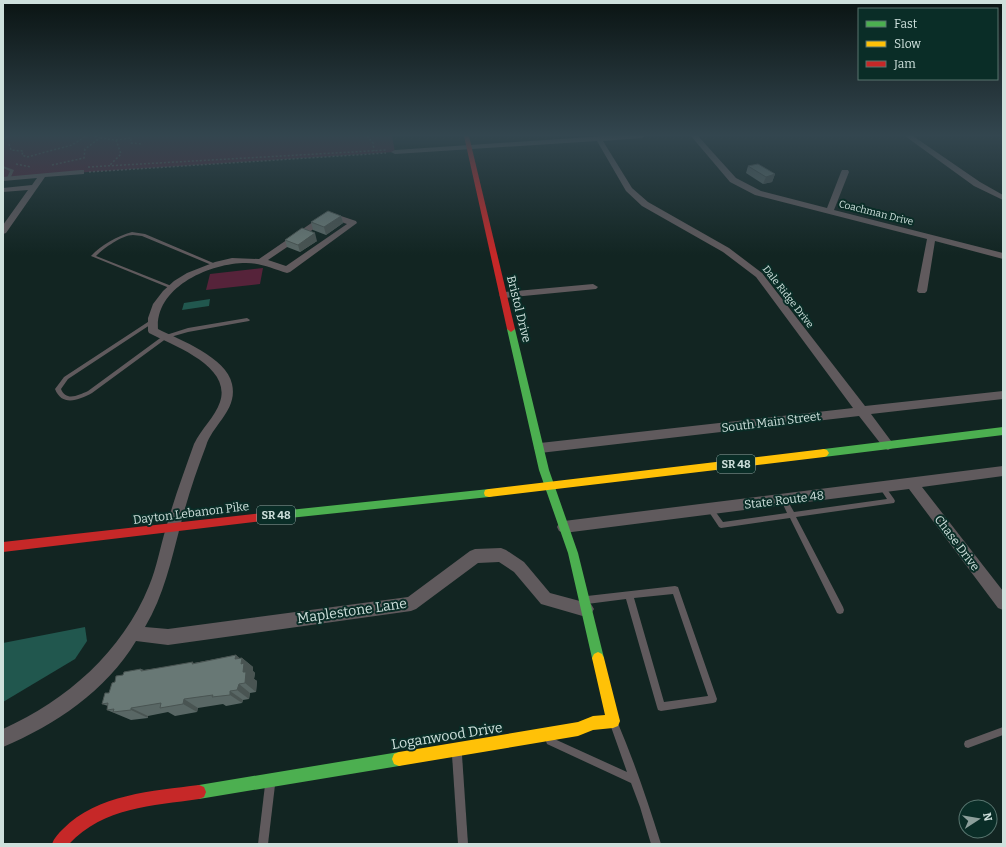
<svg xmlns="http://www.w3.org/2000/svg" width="1006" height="847" viewBox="0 0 1006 847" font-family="Bitter,serif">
<rect width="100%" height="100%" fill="#122522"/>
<g fill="#56233a">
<path d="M3,136h389l3,16 -352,23 -40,4z"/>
<path d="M263,268l-3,16 -54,6 4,-16z"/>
</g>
<g fill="#21574e">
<path d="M210,299l-1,7 -27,4 2,-7z"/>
<path d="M85,627l2,14 -12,18 -72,43v-59z"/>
</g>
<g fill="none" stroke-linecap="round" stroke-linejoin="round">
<g stroke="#5f6061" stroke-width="1.5" stroke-dasharray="2 2" stroke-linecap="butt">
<path d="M367,136l6,7 1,8"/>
<path d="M100,138l16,2 5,14 -11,11"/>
<path d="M116,140l15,-2v5l12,1"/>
<path d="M9,144l2,6 12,1 -1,4 5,2 45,-12 14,-9"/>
<path d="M16,164l15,3"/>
<path d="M52,165l32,-7 1,-9 15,-11 -5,-2"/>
<path d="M88,167l299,-17"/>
<path d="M89,172l297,-19"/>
</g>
<g fill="#605a5d" fill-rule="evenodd">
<path d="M6,136h4l-7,4v-2z"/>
<path d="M3,166l11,4 -4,9 -3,-1 3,-7 -7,-3z"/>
<path d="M132,232l13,2 73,31 -2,1h-2l-72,-30c-3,0 -6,-1 -9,-1 -11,0 -29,13 -37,21l78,31v1l-2,1 -81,-33c10,-11 26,-20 41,-24z"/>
<path d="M247,318l3,2 -1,1 -61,11 -21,6 -75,55c-13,7 -30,14 -37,-4l9,-12 87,-57h4l1,1 -88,58 -7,10c5,13 18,6 27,2l75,-55 25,-8z"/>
<path d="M882,484l2,1 10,14 1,2 -1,2 -98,14 47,90 1,3 -1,3 -3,1 -3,-1 -47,-95 -69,10 -2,-1 -12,-18 1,-2 2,-1 2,1 11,15 64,-9 -6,-13 1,-2 2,-1 2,1 8,14 93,-13 -8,-12 1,-2z"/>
<path d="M675,586l3,1 1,3 38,109 -1,3 -3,1 -52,8 -3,-1 -1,-3 -31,-108 -39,5 -3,-1 -1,-3 1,-3 3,-1zM673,594l35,102 -44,6 -30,-104z"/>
<path d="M614,720l3,1c17,40 31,81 44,123h-10l-11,-37 -9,-24 -84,-39 -1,-3 1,-3 3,-1 77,35 -17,-48 1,-3z"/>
<path d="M1003,727v8l-35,13 -3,-1 -1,-3 1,-3z"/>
<path d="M457,750l3,2 2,3 6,89h-10l-6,-89 2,-3z"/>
<path d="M270,780l3,2 2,3 -7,59h-10l7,-59 2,-3z"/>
</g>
<g fill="#605a5d" fill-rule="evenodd">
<path d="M605,136h40l-3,2 -39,3 29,47 16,14 81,46 33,25 103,133 138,-15v8l-132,15 23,31 -2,3 -4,2 -4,-2 -25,-32 -319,37 -4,-2 -2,-3 2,-3 4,-2 313,-35 -97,-131 -33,-25 -81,-46 -16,-15 -29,-50 -202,13 -4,-2 4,-2z"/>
<path d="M691,136h7l38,42 25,13 66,17 14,-36 1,-2h6l1,2 -15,38 169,43v6l-68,-18 -8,50 -2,2h-6l-2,-2 10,-52 -172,-44 -25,-13z"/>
<path d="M905,136h8l67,46 23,13v5l-29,-14z"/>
<path d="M81,170h3v4l-39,3 -39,56 -3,1v-9l25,-35 -25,2v-4l29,-3 5,-7 -34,3v-4z"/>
<path d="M326,213h6l24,8 1,2 -67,49 -3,1c-14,-4 -26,-10 -41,-10 -36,0 -91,24 -88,66 22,11 68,28 74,55 6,26 -19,40 -26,62 -10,26 -19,53 -26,81 -9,34 -16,68 -35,100l23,2 240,-32 62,-46 5,-2 26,-1 5,2 18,12 26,31 41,11 3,5 -3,5 -5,3 -45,-13 -27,-32 -15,-10 -21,1 -62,46 -5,2 -243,34 -32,-4c-30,50 -81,84 -133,106v-18c64,-29 119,-77 146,-143 8,-19 11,-39 17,-58 8,-29 18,-56 28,-84 7,-15 21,-27 26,-42 12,-36 -46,-56 -71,-69l-1,-2v-13l5,-14 10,-13 11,-10 13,-8 28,-11 17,-4 27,1zM330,218l17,6 -61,42 -18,-6z"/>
<path d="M593,284l5,3 -2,2 -92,9 -5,-3 5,-3z"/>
<path d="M1003,466v10l-81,11 81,104v19l-5,-2 -89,-119 -345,44 -5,-2 -2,-4 2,-4 5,-2z"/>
</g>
<g fill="#4caf50" fill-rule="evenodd">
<path d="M511,326l4,3 34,141 29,83 26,105 -2,4 -4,2 -4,-2 -2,-4 -24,-105 -29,-83 -32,-141z"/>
<path d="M1003,427v8l-179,22 -3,-1 -2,-3 2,-3 3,-1z"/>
<path d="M489,489l4,1 1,3 -1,3 -4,1 -209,22 -4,-1 -1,-3 1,-3 4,-1z"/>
<path d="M399,752l5,2 2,5 -2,5 -5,2 -200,33 -5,-2 -2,-5 2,-5 5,-2z"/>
</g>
<g fill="#ffc107" fill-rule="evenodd">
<path d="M824,449l3,1 2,3 -2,3 -3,1 -335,40 -4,-1 -1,-3 1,-3 4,-1z"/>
<path d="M598,652l4,2 2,4 16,63 -2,5 -5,2 -20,2 -15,6 -179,30 -5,-2 -2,-5 2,-5 5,-2 179,-30 15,-6 12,-1 -13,-57 2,-4z"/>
</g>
<g fill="#c62828" fill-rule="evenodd">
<path d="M464,136h5l46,193 -4,3 -4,-3z"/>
<path d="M280,511l4,1 1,3 -1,3 -4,1 -277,33v-10z"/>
<path d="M199,785l5,2 2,5 -2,5 -5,2c-47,7 -95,8 -130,45h-17c2,-6 6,-10 11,-15 34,-35 90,-38 136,-44z"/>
</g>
</g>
<g fill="#596765">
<path d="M748,166l27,8 -3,8 -9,2 -17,-11z"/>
<path d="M341,216l2,7 -17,12 -13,-5 -2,-8z"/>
<path d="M285,240l32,1 -17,11 -13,-5z"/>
<path d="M236,655l3,3h3l11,9v4l2,2 -1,6 3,2 -1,11 -6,1 -1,6 -6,1 -1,3 -16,3 -3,-2 -25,4 -1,4 -22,4 -7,-4 -20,4v2l-17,2 -24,-10 1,-4 -6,-2 13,-22 8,-7 18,-6 3,1 50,-7z"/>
</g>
<g fill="#495452">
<path d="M775,174l-3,8 -9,2 3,-7z"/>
<path d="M341,216l2,7 -17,12 -2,-8z"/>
<path d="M315,233l2,8 -17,11 -2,-7z"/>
<path d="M236,655l6,5v-2l11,9v4l2,2 -1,6 3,2 -1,11 -11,-9 -2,-11 -8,-13z"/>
<path d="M239,684l11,9 -1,6 -12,-9z"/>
<path d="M230,691l13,9 -1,3 -12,-8z"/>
<path d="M184,699l14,9 -1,4 -14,-8z"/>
<path d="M131,708l17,8v2l-17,-8z"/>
</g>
<g fill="#687875" stroke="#495452">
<path d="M758,164l17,10 -9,3 -18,-11z"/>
<path d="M328,211l13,5 -17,11 -13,-5z"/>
<path d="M302,228l13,5 -17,12 -13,-5z"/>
<path d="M236,655l-1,4 7,-1 -1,6 3,-1 -1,9h3l-1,11 -6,1 -2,6 -7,1v4l-18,2 1,-2 -29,4 -1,5 -23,4 1,-5 -30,5v2l-18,2 1,-3 -7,1 1,-7 -6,1 3,-11h4l3,-10 3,-1 1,-6 7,-1 1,-3 17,-3v2l52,-9 -1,2z"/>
</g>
<linearGradient id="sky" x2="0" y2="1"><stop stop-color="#0a1413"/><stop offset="0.53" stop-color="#33464f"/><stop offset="1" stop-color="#33464f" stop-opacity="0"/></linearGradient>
<rect width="1006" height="255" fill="url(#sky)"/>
<g text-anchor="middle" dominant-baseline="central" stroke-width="4" stroke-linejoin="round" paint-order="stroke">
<g font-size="10" fill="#cee0dc" stroke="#0a2d27">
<text transform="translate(876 213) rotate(14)">Coachman Drive</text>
<text transform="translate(788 297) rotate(52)">Dale Ridge Drive</text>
</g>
<g fill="#0a2d27" stroke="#93aaa6" stroke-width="1">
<rect x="717" y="455" width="38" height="18" rx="3"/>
<rect x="257" y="506" width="38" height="18" rx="3"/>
</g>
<g font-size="11" font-weight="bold" fill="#cee0dc">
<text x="736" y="464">SR 48</text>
<text x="276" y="515">SR 48</text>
</g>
<g font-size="12" fill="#cee0dc" stroke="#0a2d27">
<text transform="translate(519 309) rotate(76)">Bristol Drive</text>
<text transform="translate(771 422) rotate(-7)">South Main Street</text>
<text transform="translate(784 500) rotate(-7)">State Route 48</text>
<text transform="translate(191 513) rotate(-7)">Dayton Lebanon Pike</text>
<text transform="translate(957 543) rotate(53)">Chase Drive</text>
</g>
<g font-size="14" fill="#cee0dc" stroke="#0a2d27">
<text transform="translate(352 611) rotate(-8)">Maplestone Lane</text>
<text transform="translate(447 736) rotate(-9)">Loganwood Drive</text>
</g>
</g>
<rect width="1006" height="847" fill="none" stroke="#cee0dc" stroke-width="8"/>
<rect x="858" y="8" width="140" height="72" fill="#0a2d27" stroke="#58756f"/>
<rect x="866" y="21" width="20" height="6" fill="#4caf50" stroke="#58756f"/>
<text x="894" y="28" font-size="12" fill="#cee0dc">Fast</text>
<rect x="866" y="41" width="20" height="6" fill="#ffc107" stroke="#58756f"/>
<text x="894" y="48" font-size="12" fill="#cee0dc">Slow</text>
<rect x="866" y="61" width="20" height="6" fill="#c62828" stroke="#58756f"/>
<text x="894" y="68" font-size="12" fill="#cee0dc">Jam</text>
<g transform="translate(978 819) rotate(78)"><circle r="19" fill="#0a2d27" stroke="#58756f"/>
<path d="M0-3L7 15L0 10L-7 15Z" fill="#8c9f9b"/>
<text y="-6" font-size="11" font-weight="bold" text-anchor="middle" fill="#cee0dc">N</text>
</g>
</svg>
